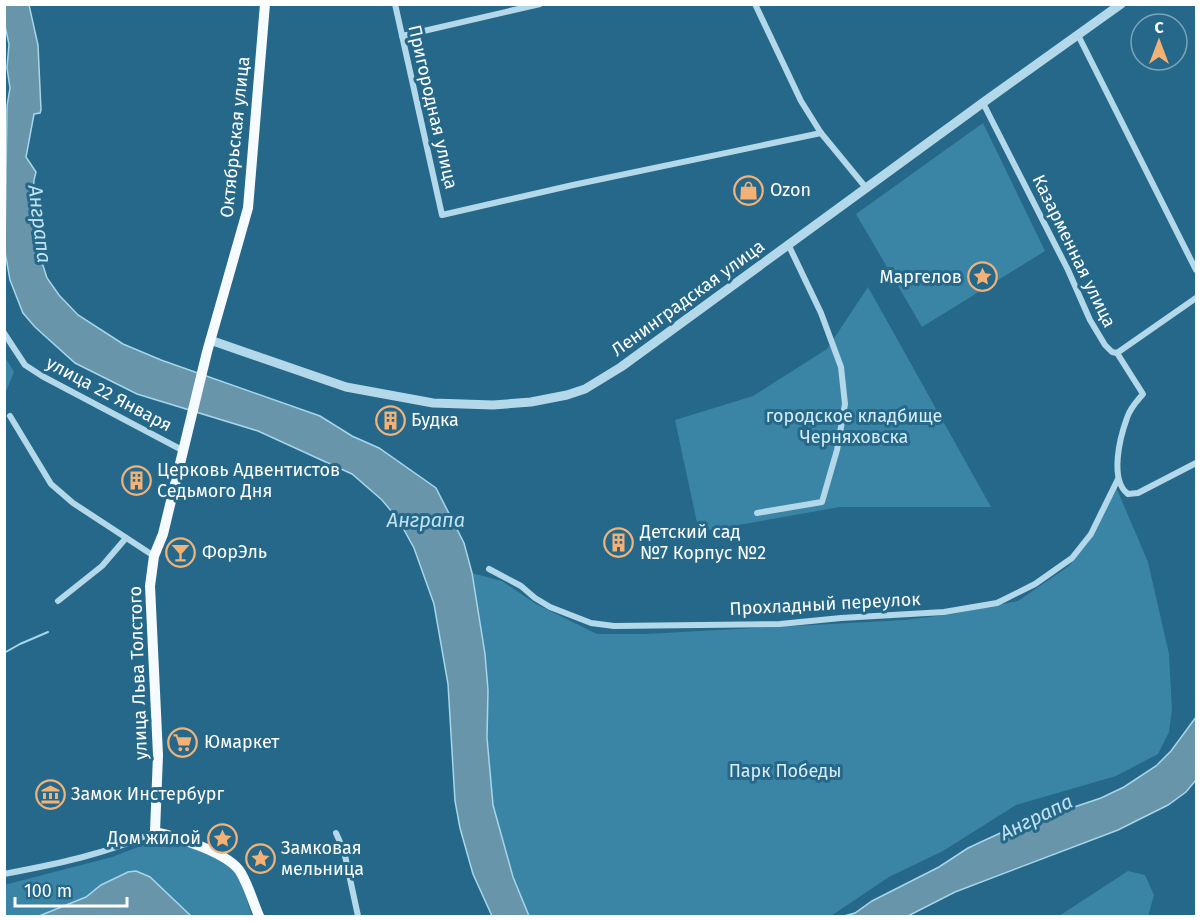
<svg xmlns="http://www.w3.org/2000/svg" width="1201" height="921" viewBox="0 0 1201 921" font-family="'Fira Sans',sans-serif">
<rect width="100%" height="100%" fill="#256889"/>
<g fill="#3a84a5">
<path d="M983,123l62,128 -123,76 -66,-113z"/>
<path d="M868,287l123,220h-151l-141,25 -24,-112 78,-24 74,-47z"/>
<path d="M5,357l9,15 -9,22z"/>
<path d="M1116,487l32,75 21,92 3,56 -3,22 -11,22 -42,22 -100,29 -73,46 -54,26 -58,39h-302l-16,-39 -20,-72 -6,-67 1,-48 -3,-36 -13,-81 30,8 34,23 61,30h49l258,-14 49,-6 65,-13 51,-35 26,-34z"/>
<path d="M162,840c20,3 61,15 73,32 9,13 12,30 17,44h-247l-1,-31 108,-28 39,-15z"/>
<path d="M1128,871l17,4 9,20 -6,21h-89z"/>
</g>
<g fill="#6895aa" stroke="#a6d6ea" stroke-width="1.5">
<path d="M4,5h25l9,40 3,65 -1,3 -6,1 -8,43 10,15 -2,8 -2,28 7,45 8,25 12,17 19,20 45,29 38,16 159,56 32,20 27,12 57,40 28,55 8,30 13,81 3,36 -1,48 6,67 20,72 16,39h-37l-19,-42 -13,-46 -5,-27 -7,-117 -14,-80 -20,-56 -16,-29 -16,-19 -30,-26 -94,-43 -121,-37 -62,-31 -40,-36 -12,-14 -13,-33 -5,-28 2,-146 3,-18 -3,-20 2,-24 -4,-18z"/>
<path d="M1196,717v63l-10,12 -18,13 -50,25 -163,62 -47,24h-64l11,-3 17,-12 67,-34 29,-19 41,-19 92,-31 23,-11 32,-21 15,-15z"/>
<path d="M136,871l14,6 41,39h-152l47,-19 15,-12 27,-13z"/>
</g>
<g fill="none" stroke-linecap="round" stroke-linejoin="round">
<path stroke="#a6d6ea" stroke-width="2" d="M4,653l16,-9 28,-12"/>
<g stroke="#b2d8e9" stroke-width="6">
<path d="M395,4l47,211 131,-30 248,-52"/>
<path d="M755,4l46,97 20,32 46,56"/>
<path d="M1078,35l118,235"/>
<path d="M402,36l138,-32"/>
<path d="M983,103l85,167 22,50 15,25 7,7 5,1"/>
<path d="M4,333l21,32 17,11 140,74"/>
<path d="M1117,353l26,41c-6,7 -13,14 -16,24 -7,19 -18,62 1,76l10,-1 58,-30"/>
<path d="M1117,353l79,-55"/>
<path d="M10,416l41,68 22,19 81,53"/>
<path d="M757,513l65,-11 15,-52 8,-46 -4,-37 -20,-54 -32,-67"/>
<path d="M489,569l32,17 14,12 15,9 41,16 23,3 166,-2 61,-6 103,-6 53,-9 38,-19 37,-26 19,-24 27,-55"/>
<path d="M58,601l44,-35 24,-28"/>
<path d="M336,833l8,18 14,65"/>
<path d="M4,874c53,-10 102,-20 151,-42"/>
</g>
<path stroke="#b2d8e9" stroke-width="9" d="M210,340l136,47 87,16 60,2 38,-3 36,-7 18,-6 36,-22 367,-268 133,-95"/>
<path stroke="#f5fbfe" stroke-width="10" d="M259,916c-6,-14 -10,-29 -18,-43 -11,-20 -64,-36 -86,-41l3,-77 -8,-169 4,-30 9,-22 44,-182 41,-144 17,-204"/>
</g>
<defs>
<symbol id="shop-ring" viewBox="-11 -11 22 22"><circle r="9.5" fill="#256889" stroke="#f3b176" stroke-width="1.5"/><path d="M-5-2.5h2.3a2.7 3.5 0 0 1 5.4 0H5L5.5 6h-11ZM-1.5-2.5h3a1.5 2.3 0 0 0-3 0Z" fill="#f3b176"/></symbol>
<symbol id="sight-ring" viewBox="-11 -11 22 22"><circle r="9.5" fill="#256889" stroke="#f3b176" stroke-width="1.5"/><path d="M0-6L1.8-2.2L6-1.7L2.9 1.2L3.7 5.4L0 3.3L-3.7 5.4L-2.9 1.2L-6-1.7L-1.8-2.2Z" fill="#f3b176"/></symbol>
<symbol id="building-ring" viewBox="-11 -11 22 22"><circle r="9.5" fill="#256889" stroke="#f3b176" stroke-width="1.5"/><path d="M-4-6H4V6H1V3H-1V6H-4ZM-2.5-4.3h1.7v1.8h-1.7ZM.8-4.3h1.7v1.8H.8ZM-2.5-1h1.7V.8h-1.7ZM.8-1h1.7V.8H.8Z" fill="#f3b176"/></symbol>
<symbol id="bar-ring" viewBox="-11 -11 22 22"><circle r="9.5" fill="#256889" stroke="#f3b176" stroke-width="1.5"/><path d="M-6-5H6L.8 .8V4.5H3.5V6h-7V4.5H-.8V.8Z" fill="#f3b176"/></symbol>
<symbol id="supermarket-ring" viewBox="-11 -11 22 22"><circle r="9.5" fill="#256889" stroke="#f3b176" stroke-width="1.5"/><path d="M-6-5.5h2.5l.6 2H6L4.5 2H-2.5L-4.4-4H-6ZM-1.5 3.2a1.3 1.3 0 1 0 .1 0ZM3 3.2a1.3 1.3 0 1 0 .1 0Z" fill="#f3b176"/></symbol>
<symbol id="museum-ring" viewBox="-11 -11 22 22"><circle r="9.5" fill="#256889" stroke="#f3b176" stroke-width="1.5"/><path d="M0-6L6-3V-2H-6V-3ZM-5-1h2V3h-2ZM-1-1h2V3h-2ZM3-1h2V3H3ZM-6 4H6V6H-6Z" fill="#f3b176"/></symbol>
</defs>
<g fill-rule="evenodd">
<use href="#shop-ring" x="732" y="174" width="33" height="33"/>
<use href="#sight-ring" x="966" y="260" width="33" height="33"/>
<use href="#building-ring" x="374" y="404" width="33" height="33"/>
<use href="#building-ring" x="120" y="464" width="33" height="33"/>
<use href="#building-ring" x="602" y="526" width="33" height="33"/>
<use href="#bar-ring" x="164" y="536" width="33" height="33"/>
<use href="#supermarket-ring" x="166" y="726" width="33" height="33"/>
<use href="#museum-ring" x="34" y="778" width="33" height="33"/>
<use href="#sight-ring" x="206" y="822" width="33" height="33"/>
<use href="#sight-ring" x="244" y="842" width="33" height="33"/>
</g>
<g text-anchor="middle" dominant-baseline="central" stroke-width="6" stroke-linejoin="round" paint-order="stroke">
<g font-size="18" fill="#fff" stroke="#256889">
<text transform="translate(433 107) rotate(77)">Пригородная улица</text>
<text transform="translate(235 137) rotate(-84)">Октябрьская улица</text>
<text transform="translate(1074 251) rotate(64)">Казарменная улица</text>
<text transform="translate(688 298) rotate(-36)">Ленинградская улица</text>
<text transform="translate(109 394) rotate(28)">улица 22 Января</text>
<text transform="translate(825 604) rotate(-3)">Прохладный переулок</text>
<text transform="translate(138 673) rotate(-92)">улица Льва Толстого</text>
</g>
<g font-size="18" fill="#fff" stroke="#256889" text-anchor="start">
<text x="770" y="190">Ozon</text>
<text x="962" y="277" text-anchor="end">Маргелов</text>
<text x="411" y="420">Будка</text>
<text x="157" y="470">Церковь Адвентистов<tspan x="157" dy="21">Седьмого Дня</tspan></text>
<text x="640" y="532">Детский сад<tspan x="640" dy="21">№7 Корпус №2</tspan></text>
<text x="202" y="552">ФорЭль</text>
<text x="204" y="742">Юмаркет</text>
<text x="71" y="794">Замок Инстербург</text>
<text x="201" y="838" text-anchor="end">Дом жилой</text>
<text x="281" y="848">Замковая<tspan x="281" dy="21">мельница</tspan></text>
</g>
<g font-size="18" fill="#d6edf7" stroke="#256889">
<text x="854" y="416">городское кладбище<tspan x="854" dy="21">Черняховска</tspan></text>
<text x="785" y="771">Парк Победы</text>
</g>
<g font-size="20" font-style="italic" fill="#c1e2f2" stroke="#256889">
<text transform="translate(40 224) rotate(83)">Анграпа</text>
<text x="426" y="520">Анграпа</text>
<text transform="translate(1036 817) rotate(-26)">Анграпа</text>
</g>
</g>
<rect width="1201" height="921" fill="none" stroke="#ffffff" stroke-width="12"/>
<g transform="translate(1159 42)"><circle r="28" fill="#256889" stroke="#7ca4b8" stroke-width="1.5"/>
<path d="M0-4.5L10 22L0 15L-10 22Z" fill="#f3b176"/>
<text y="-9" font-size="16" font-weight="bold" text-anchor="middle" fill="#ffffff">С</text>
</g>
<path d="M15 897v9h112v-9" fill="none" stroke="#ffffff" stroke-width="3"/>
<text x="24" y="897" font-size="18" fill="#ffffff" stroke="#256889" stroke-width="4.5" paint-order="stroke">100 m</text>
</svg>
